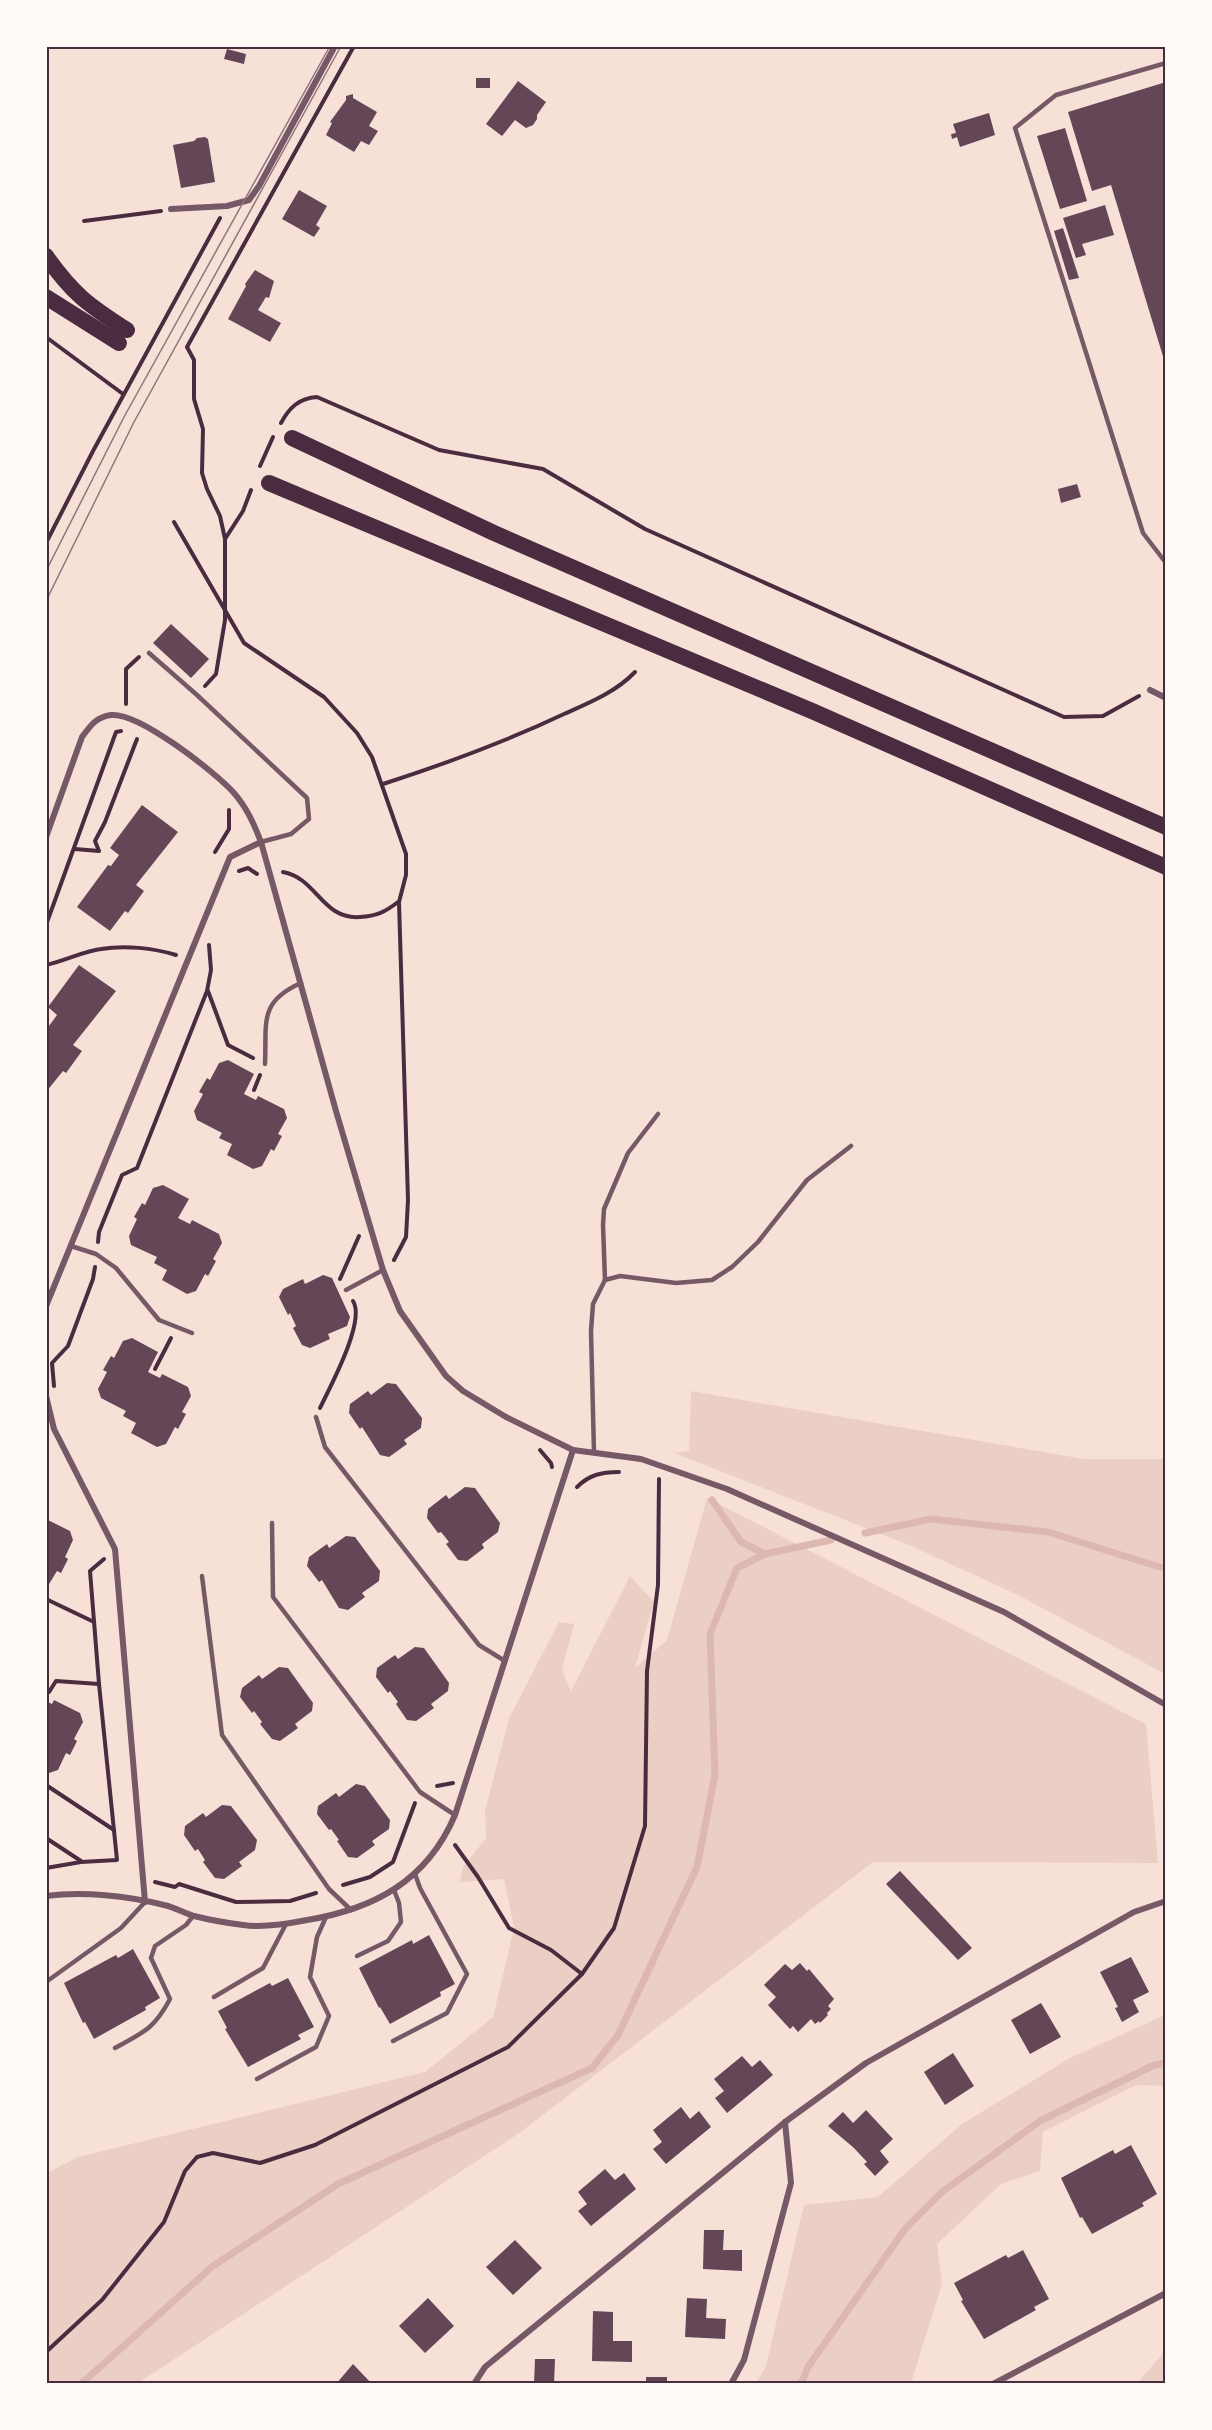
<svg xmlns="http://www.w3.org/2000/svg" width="1212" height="2430" viewBox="0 0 1212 2430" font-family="Arial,sans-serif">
<rect width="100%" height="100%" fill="#f7e1d7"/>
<g fill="#ebcfc5">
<path d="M691,1391l393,68h81v215l-147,-79 -109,-50 -235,-92 15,-2z"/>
<path d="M707,1498l439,226 12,139 -285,-1 -355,272 -380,249 -91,1v-211l31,-16 347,-85 68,-55 21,-89 -10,-49 -44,3 3,-15 23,-29 -1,-27 24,-93 50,-96 15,2 -12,46 9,21 59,-115 24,26 -19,66 32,-28z"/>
<path d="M1165,2015v71l-29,-1 -93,47 -3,39 -39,13 -64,60 5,40 -31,99h-155l10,-17 38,-161 74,-8 84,-73 108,-66z"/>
<path d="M1165,2351v32h-28z"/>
</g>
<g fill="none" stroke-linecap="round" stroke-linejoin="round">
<g stroke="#dcb8b0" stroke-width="7">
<path d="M712,1500l29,42 24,12 66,-14"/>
<path d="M865,1533l66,-14 117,13 118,37"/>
<path d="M81,2384l132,-118 125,-82 254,-116 26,-33 79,-168 18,-92 -5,-141 27,-66 28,-14"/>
<path d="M801,2384l7,-17 97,-138 37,-37 98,-71 114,-56 12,-2"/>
</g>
</g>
<g fill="#644757">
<path d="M227,49l19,5 -2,10 -20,-5z"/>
<rect x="476" y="78" width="14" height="10"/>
<path d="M518,81l28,21 -9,13v4l-4,6 -7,3 -11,-8 -13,16 -16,-12z"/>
<path d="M1166,82v281h-1l-54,-178 -19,6 -24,-79z"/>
<path d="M353,94v4l24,14 -8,14 9,5 -9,14 -8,-4 -7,11 -28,-17 6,-12 -2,-1 16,-22v-4z"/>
<path d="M989,113l6,22 -35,12 -3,-10 -5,2 -1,-5 5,-1 -3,-9z"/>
<path d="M1065,128l22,73 -27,8 -23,-73z"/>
<path d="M205,137l3,2 7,43 -34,6 -8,-43 21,-4 3,-3z"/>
<path d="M299,190l28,16 -11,19 4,3 -6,9 -32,-18z"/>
<path d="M1105,205l9,30 -32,9 4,11 -10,3 -13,-40z"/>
<path d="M1063,228l16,50 -10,2 -15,-49z"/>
<path d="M255,270l19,11 -5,17 -3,-1 -8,13 23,13 -11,19 -42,-23 18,-33 -1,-2z"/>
<path d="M1077,484l4,13 -20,6 -3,-14z"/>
<path d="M171,624l38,35 -18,19 -38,-35z"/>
<path d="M142,805l36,27 -42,53 8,6 -16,22 -3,-2 -15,20 -33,-24 31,-42 3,1 8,-11 -9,-7z"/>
<path d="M79,965l37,26 -43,54 9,6 -16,22 -3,-2 -17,21v-67l3,1 8,-11 -9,-8z"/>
<path d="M228,1060l26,14 -10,20 12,6 2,-4 26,13 3,9 -9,16 4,2 -8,15 -3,-2 -9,17 -9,3 -26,-14 5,-11 -13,-6 3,-5 -25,-13 -3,-9 9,-17 -4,-2 8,-14 3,2 9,-17z"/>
<path d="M163,1185l26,14 -11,19 12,6 2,-4 27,14 3,9 -9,16 3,2 -8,15 -3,-2 -9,17 -9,3 -25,-14 5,-10 -13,-7 3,-6 -26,-12 -2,-9 8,-17 -3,-2 8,-14 3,2 8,-17z"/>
<path d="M323,1275l9,3 18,39 -3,9 -19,8 2,5 -20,9 -8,-3 -9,-17 3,-2 -6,-13 -2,2 -9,-18 4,-8 20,-10 2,5z"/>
<path d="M132,1338l26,14 -10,20 12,6 2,-4 26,13 3,9 -9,16 4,2 -8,15 -3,-2 -9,17 -9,3 -26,-14 5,-10 -13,-7 3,-5 -25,-13 -3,-9 9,-17 -4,-2 8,-14 3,2 9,-17z"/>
<path d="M387,1383l9,1 26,34 -1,10 -17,12 3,4 -18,13 -9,-2 -18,-28 -2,2 -11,-16 1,-9 18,-13 3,4z"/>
<path d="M465,1487l10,1 25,35 -2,9 -16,12 2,4 -17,13 -9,-1 -12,-16 3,-2 -8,-10 -3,1 -11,-15 1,-9 18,-14 3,4z"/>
<path d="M46,1519l24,12 3,9 -8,17 3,2 -7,14 -4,-2 -11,18z"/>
<path d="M346,1536l9,1 25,34 -1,10 -17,12 3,4 -17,13 -9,-2 -17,-28 -3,2 -12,-16 2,-9 18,-13 2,4z"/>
<path d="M415,1647l9,1 25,35 -1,8 -17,13 3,4 -18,13 -9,-1 -11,-16 2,-2 -8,-11 -2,2 -12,-16 1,-9 18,-13 3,4z"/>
<path d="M279,1667l9,1 25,35 -1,8 -17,13 3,4 -18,13 -8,-2 -12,-15 2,-2 -8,-11 -2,2 -12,-16 2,-9 17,-13 3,4z"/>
<path d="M54,1700l26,13 3,9 -9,17 3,2 -7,14 -4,-2 -8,17 -9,3 -3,-2v-70l6,3z"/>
<path d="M356,1784l9,2 25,34 -1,9 -17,12 3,4 -18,13 -9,-1 -11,-16 2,-1 -8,-11 -2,1 -12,-16 1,-8 18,-13 3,4z"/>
<path d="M222,1805l9,1 26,34 -2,10 -16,12 3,4 -18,13 -9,-1 -12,-16 2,-2 -7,-11 -3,2 -11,-16 1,-9 18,-13 3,4z"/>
<path d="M900,1871l72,77 -14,12 -72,-76z"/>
<path d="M429,1935l26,49 -15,8 1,4 -51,28 -10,-17 -1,1 -20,-40 53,-28 1,4z"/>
<path d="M133,1949l27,49 -15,9 1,3 -52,29 -9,-17 -2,1 -19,-40 52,-28 2,3z"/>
<path d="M1131,1957l18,35 -16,8 6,12 -17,10 -7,-14 3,-1 -18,-35z"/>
<path d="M800,1963l7,8 2,-2 25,30 -6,7 3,3 -4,4 1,2 -8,8 -1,-2 -4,3 -4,-5 -13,13 -5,-6 -3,3 -22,-24 8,-8 -12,-12 21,-21 7,6z"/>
<path d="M288,1978l26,49 -16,8 3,4 -53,28 -23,-38 2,-1 -9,-17 52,-28 2,3z"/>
<path d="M1041,2003l20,34 -31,17 -19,-34z"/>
<path d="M953,2053l21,33 -29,19 -21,-33z"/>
<path d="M742,2056l10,11 8,-7 13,15 -46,38 -12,-15 9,-7 -10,-12z"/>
<path d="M681,2107l9,12 9,-8 12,16 -45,37 -13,-15 9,-7 -9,-12z"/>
<path d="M866,2110l27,29 -13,12 9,11 -14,14 -11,-12 3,-2 -13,-14 -26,-22 15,-14 10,11z"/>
<path d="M1131,2145l26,49 -15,9 2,3 -52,28 -10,-17 -2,1 -19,-40 52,-28 2,4z"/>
<path d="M605,2169l10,11 9,-7 12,16 -45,37 -13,-15 9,-7 -9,-12z"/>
<path d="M704,2230h20l-1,20h19v21l-39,-2z"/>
<path d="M515,2240l27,28 -29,27 -27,-28z"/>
<path d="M1023,2250l26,49 -15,8 2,3 -52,29 -23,-38 2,-1 -9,-17 52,-28 2,3z"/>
<path d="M428,2298l26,28 -29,27 -26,-27z"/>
<path d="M687,2298l20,1 -1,19 20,1 -1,20 -40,-2z"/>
<path d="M593,2311l20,1v29h19v21l-40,-1z"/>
<path d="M535,2359h20l-1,25h-20z"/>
<path d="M353,2364l19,20h-36z"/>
<rect x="646" y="2377" width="21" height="7"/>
</g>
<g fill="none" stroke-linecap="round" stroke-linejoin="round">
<g stroke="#4a2c40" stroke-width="4">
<path d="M84,221l77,-10"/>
<path d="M46,337l77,57"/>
<path d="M281,423c8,-15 18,-25 36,-26l122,53 104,19 102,60 419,188 39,-1 36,-20"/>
<path d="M260,466l13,-29"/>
<path d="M174,522l70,121 80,54 33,36 15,24 34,97v21l-7,27 9,298 -2,37 -12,23"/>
<path d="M225,539l18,-28 8,-21"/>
<path d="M46,543l47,-92 127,-233"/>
<path d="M205,686l11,-12 9,-54v-81l-5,-23 -13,-27 -5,-16 1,-44 -9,-30v-39l-7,-13 167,-301"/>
<path d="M126,704v-35l13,-12"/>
<path d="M383,784c62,-20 122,-42 181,-70 25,-11 52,-22 71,-42"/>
<path d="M75,849l24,2 -4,-10 10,-19 32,-83"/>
<path d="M215,852l14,-23v-19"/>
<path d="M239,871l9,-3 9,6"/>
<path d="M283,872c34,6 39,48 77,45 17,-1 25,-5 38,-15"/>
<path d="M46,925l70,-193 5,-1"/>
<path d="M46,965c18,-4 38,-14 55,-16 24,-4 52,-1 75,6"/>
<path d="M208,991l20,54 25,13"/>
<path d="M254,1090l6,-15"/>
<path d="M98,1242l1,-10 23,-57 15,-7 70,-177 4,-21 -2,-25"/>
<path d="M340,1279l19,-43"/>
<path d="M155,1369l16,-31"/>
<path d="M54,1386l-2,-23 16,-17 25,-67 2,-12"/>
<path d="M320,1408c10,-21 46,-87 33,-107"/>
<path d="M540,1450l11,13 1,4"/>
<path d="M577,1487c12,-12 24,-15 42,-15"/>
<path d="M46,1599l48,23"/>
<path d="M49,1692l7,-11 43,3"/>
<path d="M46,1785l68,45"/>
<path d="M437,1786l16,-3"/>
<path d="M46,1838l35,23"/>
<path d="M455,1845l23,32 31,51 42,22 31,24"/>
<path d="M46,1868l35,-6 36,-2 -18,-176 -9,-113 14,-12"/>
<path d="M155,1882l20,5 4,-3 57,18 54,-1 26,-8"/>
<path d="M343,1885l27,-8 23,-15 22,-59"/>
<path d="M46,2352l56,-52 62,-78 21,-51 12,-14 16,-4 47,10 55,-18 193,-98 74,-73 32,-46 31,-102 2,-155 11,-86 1,-106"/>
</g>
<g stroke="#755966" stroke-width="4.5">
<path d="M1166,63l-110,32 -41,33 128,405 23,30"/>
<path d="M149,653l48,42 110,103 2,21 -18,15 -30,8"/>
<path d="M265,1064c2,-41 -7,-62 36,-81"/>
<path d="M71,1246l25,8 20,14 43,52 33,13"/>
<path d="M605,1280l15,-4 56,7 36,-3 20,-13 26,-25 49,-62 44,-34"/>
<path d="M346,1290l37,-20"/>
<path d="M316,1417l9,30 154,198 26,16"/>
<path d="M594,1453l-3,-122 2,-27 12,-24 -2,-55 1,-16 24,-56 30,-39"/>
<path d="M272,1523l1,74 147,195 35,23"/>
<path d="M202,1576l20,159 107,154 22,21"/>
<path d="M357,1956l31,-15 13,-19 -2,-19 -5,-13"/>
<path d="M46,1982l75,-54 24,-26"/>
<path d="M214,1997l49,-29 23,-44"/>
<path d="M393,2041l54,-28 20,-39 -47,-86 -5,-14"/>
<path d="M115,2048c29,-16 39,-19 55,-49l-19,-41 4,-12 31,-21 7,-9"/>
<path d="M257,2079l59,-32 13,-31 -19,-39 7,-40 9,-20"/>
</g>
<g stroke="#755966" stroke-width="6">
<path d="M171,209l56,-3 22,-6 10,-14 76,-140"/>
<path d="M1150,690l16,8"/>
<path d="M46,837l36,-100c8,-11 14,-20 29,-22 28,-3 104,57 123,78 13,15 20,31 27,49l75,269 47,159 17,41 46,65 17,15 43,26 67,33 68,9 86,30 277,123 162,93"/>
<path d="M46,1306l184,-449 31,-15"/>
<path d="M46,1396l8,33 61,120 30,353"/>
<path d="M46,1896c37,-5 82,0 118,9 10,2 20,8 30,11 16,4 33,7 49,9 21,3 44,-1 64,-5 67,-11 120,-39 148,-105l118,-365"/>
<path d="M474,2384l11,-17 300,-245 81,-59 268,-151 32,-11"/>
<path d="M731,2384l13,-24 47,-177 -6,-61"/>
<path d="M993,2384l173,-91"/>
</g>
<g stroke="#4a2c40" stroke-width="16">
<path d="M46,256c27,38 42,49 81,74"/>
<path d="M46,297l73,46"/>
<path d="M292,438l202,95 672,294"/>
<path d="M269,483l543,228 354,156"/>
</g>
<g stroke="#8f747c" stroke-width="1.5">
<path d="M46,571l78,-154 206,-371"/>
<path d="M46,601l88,-179 207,-376"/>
</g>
</g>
<rect width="1212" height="2430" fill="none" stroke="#fffaf5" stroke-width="96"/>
<rect x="48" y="48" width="1116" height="2334" fill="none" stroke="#4a2c40" stroke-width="2"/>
</svg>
